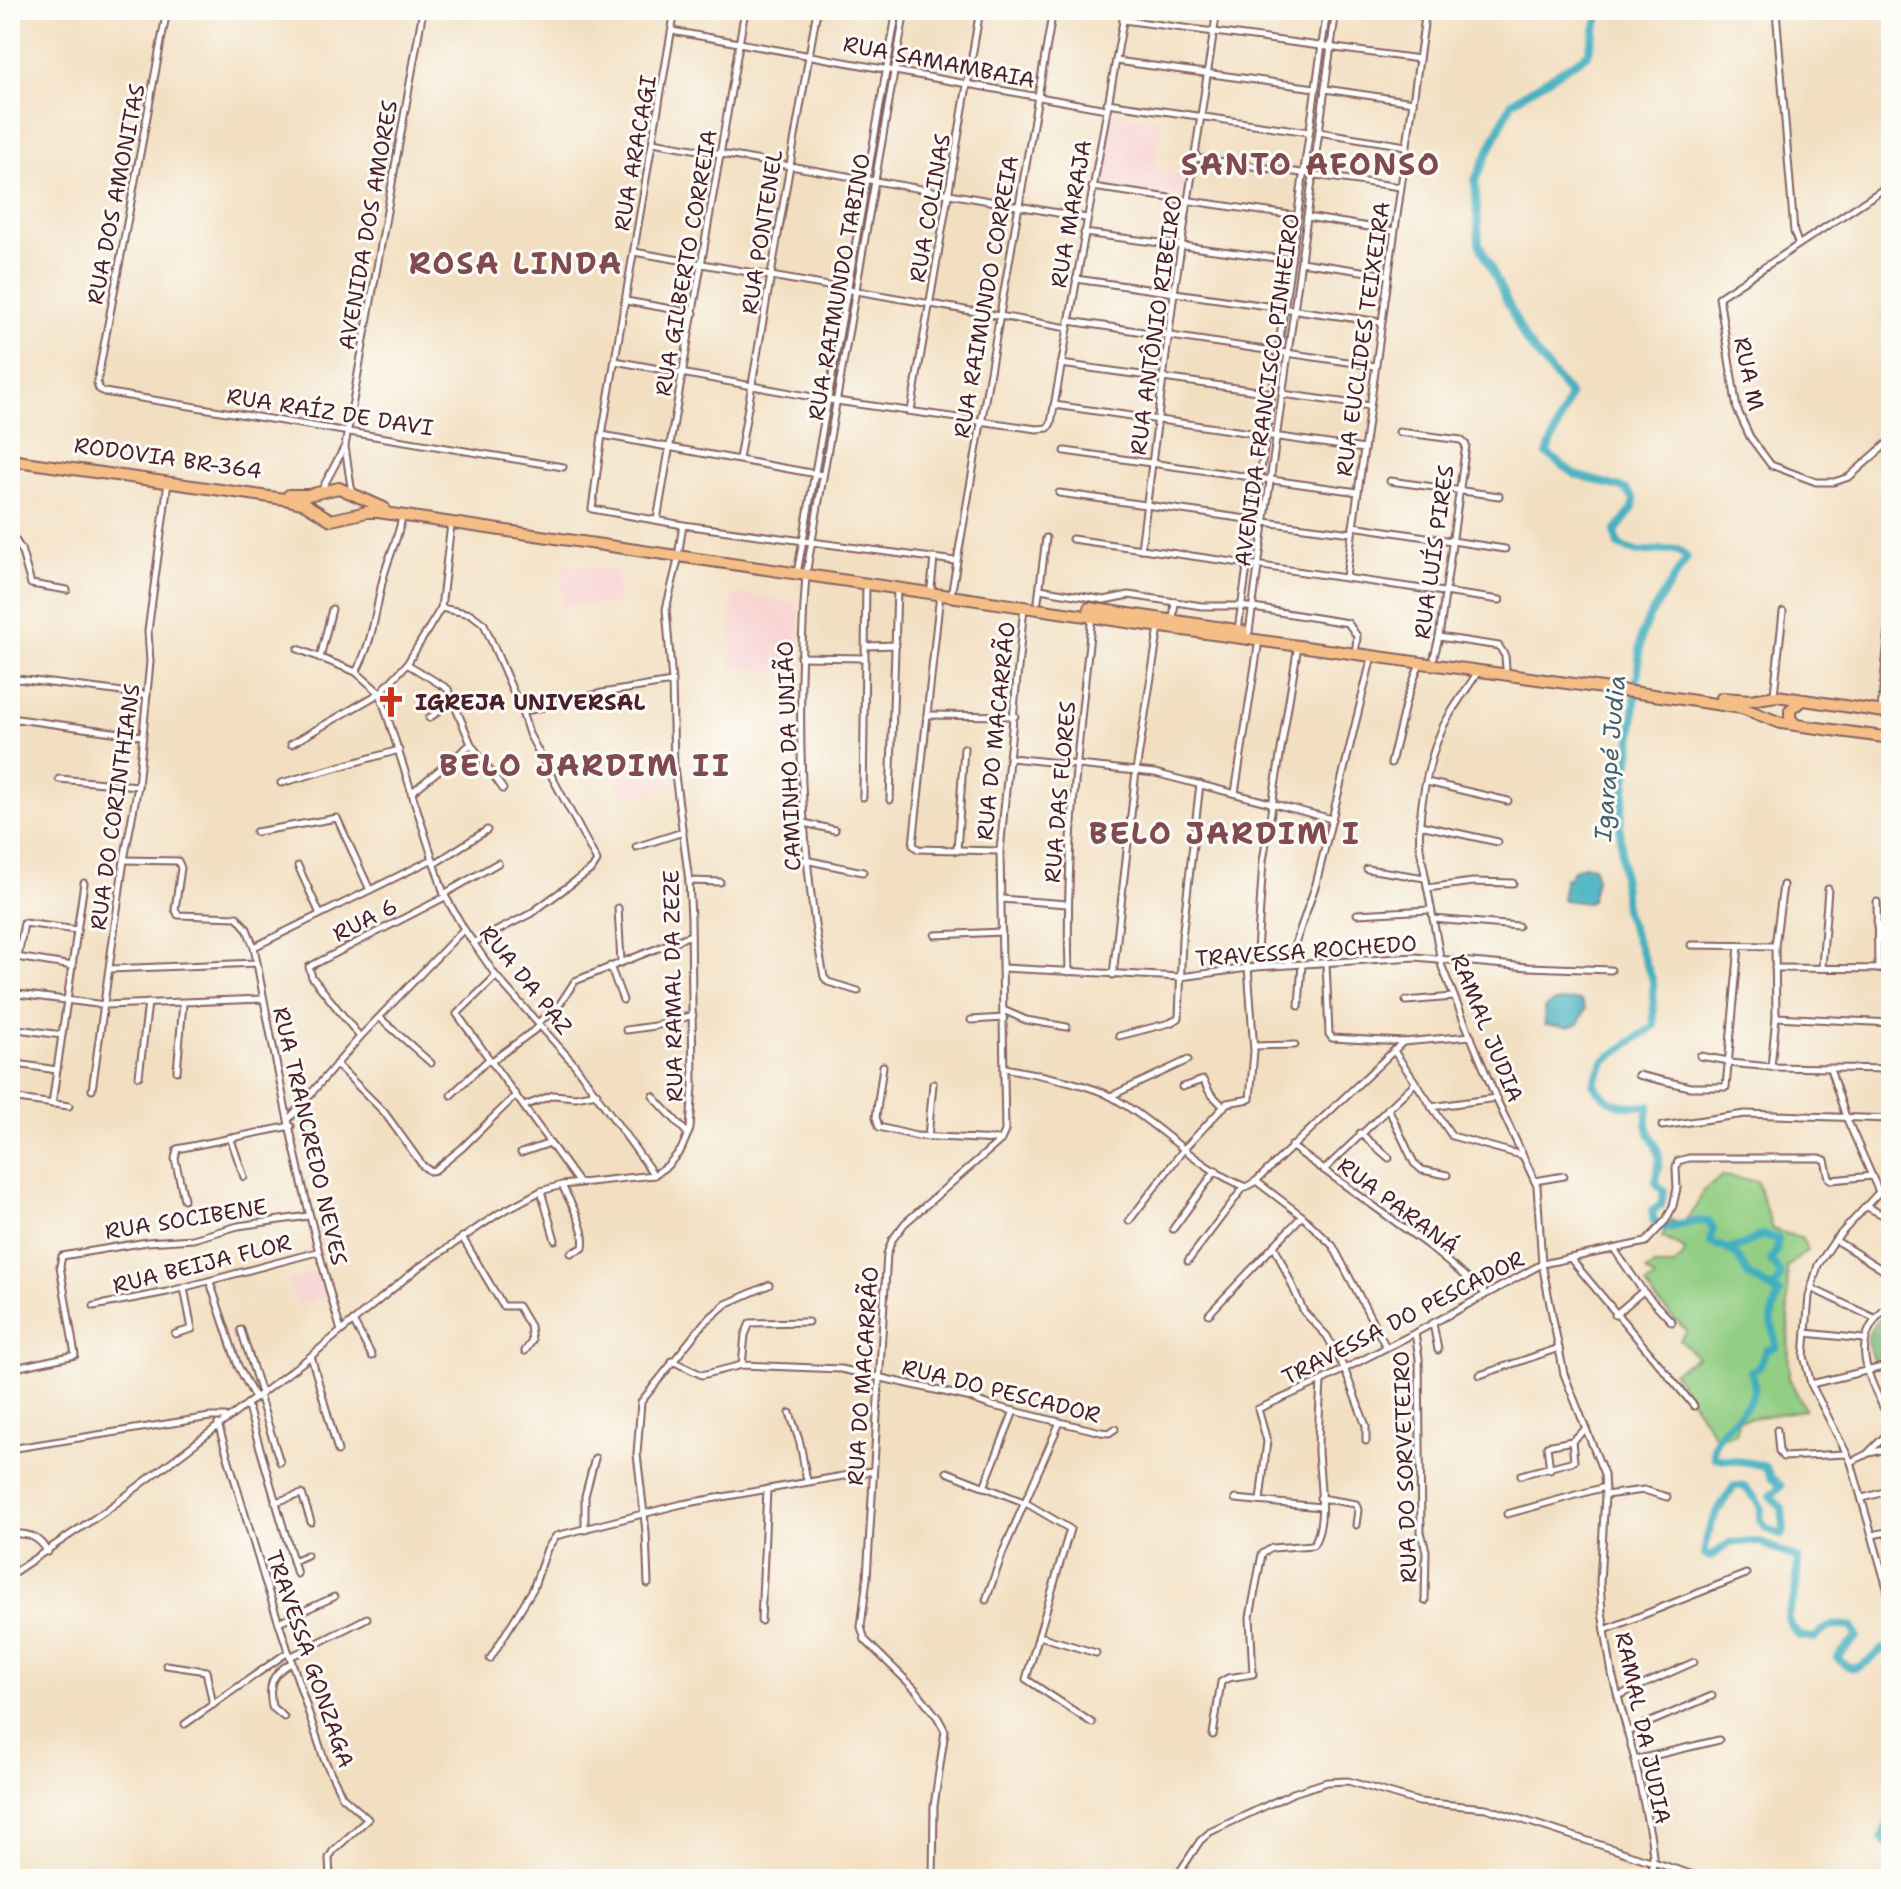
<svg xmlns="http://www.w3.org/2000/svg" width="1901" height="1889" viewBox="0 0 1901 1889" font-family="'Shantell Sans',sans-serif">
<rect width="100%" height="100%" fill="#fdfcf7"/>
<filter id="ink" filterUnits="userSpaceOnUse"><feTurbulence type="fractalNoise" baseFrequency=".0125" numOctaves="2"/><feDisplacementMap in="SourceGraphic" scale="16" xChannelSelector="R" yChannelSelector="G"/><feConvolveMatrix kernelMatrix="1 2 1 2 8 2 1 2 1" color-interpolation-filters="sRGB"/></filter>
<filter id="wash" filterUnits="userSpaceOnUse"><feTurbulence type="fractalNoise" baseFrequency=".006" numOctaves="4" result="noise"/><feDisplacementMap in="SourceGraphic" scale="32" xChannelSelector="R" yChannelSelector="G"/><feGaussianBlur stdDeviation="1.8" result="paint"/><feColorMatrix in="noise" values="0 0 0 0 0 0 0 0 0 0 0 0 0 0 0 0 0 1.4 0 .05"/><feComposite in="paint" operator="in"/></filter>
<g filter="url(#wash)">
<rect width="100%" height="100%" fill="#f2dfc1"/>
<g fill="#f7d0cf">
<path d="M1111,112l51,8 -8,51 35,5 -3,21 -89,-13z"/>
<path d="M564,564l54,7 -1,34h-57z"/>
<path d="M732,593l68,10 -5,72 -64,-10z"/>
<path d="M665,754l6,34 -49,10 -9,-31z"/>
<path d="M322,1271l6,25 -32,9 -7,-26z"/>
</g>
<path fill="#92ce83" stroke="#6e7657" stroke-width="2" d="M1722,1176l35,5 15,48 29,9 7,12 -21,17 2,111 16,32 -67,10 -2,13 -19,6 -44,-67 24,-15 -17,-17 7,-9 -30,-30 -11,-16 9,-6 -9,-8 8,-5h19l10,-9 2,-8 -23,-12 9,-17 11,4 15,-17 5,-15z"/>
<path fill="#75b171" stroke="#60684e" stroke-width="2" d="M1891,1306v55l-17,2 -8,-23 5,-12z"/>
<g fill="#40adbe" stroke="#456674" stroke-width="2">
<path d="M1584,865l10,1 2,14 -5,21 -4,2 -25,-3 3,-22h5l2,-7z"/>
<path d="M1573,1000l8,1 4,8 -6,15 -12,3 -22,-2 -1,-16 10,-7z"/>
</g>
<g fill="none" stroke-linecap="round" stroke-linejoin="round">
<g stroke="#40adbe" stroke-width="8">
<path d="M1601,10l-13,44 -76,48 -37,78 4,63 47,98 44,54 -23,59 29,21 49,14 9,10 -1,9 -18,24 4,14 19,6 40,-3 9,9 -39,61 -7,18 -10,110 -11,78 5,87 28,69 1,45 -49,34 -12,24c20,25 25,21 56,22 -7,24 5,29 10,50 3,13 -12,24 5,35l-3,14 -9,6 2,10 10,7 34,-7 11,1 4,6 -2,15 17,6 10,8 10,18 31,18 -8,25 5,29 -10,3 -7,17 -8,4c16,35 -28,48 -36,73 -1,4 -1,9 -1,13 18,5 34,3 51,10l6,11 10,8 -11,10 12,12 2,23 -3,4 -15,-7 -6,-9 1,-11 -5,-9 -12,-13h-10c-13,18 -30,46 -29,68l5,3 21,-15h29l38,17c-1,11 -1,24 -3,35 -5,22 -15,19 4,42l16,2c12,-13 20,-15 37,-11l5,9 -20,22c21,22 29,2 46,-9l8,3"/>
<path d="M1728,1249l13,-3 21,-11 16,4 -2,13 -5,8 10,16 -8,14"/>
<path d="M1891,1816l-9,22 9,9"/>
</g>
</g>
</g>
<g filter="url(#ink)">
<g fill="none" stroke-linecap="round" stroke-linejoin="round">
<defs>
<g id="street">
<path d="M167,10l-70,373 2,6 5,3 459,75"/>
<path d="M675,10l-73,425 -10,74 91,16 272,36"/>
<path d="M1375,10l50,6"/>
<path d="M1776,10l18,222 4,11"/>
<path d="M1123,20l296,39"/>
<path d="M672,31l434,78"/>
<path d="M1116,61l199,27"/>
<path d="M1325,89l88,13"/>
<path d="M1107,103l202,29"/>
<path d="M1319,132l87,14"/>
<path d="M653,142l433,76"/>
<path d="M1196,158l204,29"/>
<path d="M1891,184l-172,113 18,112 13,28 21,28 45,17h18l15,-5 42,-37"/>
<path d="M1092,187l205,29"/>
<path d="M1307,217l87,14"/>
<path d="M1084,233l207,27"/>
<path d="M634,252l434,76"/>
<path d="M1301,262l87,13"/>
<path d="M1076,279l305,43"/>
<path d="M626,301l68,12"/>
<path d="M1069,321l306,45"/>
<path d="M615,361l214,39 208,29 11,-1 3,-5 74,-413"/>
<path d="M1061,364l211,29"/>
<path d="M1282,394l88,12"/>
<path d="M1054,405l310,44"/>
<path d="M911,411l69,-401"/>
<path d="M1399,432l62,8 5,5 -27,192 -5,20"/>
<path d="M602,435l220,40"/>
<path d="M345,447l7,46"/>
<path d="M1065,451l293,41"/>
<path d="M739,459l78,-449"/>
<path d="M1390,481l109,15"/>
<path d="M321,491l24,-45 78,-436"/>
<path d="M1059,493l195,27"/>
<path d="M657,520l88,-510"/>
<path d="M1264,522l88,11"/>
<path d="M451,524l-10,84 -34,56 -27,29 64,201 20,35 32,47 79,89 79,110"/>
<path d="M1353,526l152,23"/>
<path d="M10,532l11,17 10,35 36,6"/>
<path d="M1072,539l428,61"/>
<path d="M1141,549l33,-256 43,-283"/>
<path d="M679,550l4,-25"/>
<path d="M798,568l99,-558"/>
<path d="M807,569l98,-559"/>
<path d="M806,575c-10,135 -8,269 18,402l4,5 30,9"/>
<path d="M1346,577l80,-567"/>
<path d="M931,588l3,-30"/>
<path d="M1040,589l64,11 25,-5 73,11h39l107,17 9,13 -1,11"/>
<path d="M952,590l101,-580"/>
<path d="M940,594l-27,251 5,4 82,2"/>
<path d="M1038,601l8,-63"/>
<path d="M441,608l30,6 13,10 38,88 7,22 68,127 -5,8 -62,45 -57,29"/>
<path d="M1173,619l2,-17"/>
<path d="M1238,630l89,-620"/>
<path d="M1249,632l87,-622"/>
<path d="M1439,637l60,9 6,10 1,12"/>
<path d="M866,646l30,-1"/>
<path d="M800,657l65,1"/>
<path d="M320,658l12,-49"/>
<path d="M407,664l41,25 23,55 32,45"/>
<path d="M1479,670c-12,20 -28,39 -37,59 -14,32 -25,85 -22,119l22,119 54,131 41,88 5,78 22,110 40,100 1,21 -5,88 2,29 10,62 23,86 16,79 2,17 -1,23"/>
<path d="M356,672c16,-28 19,-58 26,-89 5,-23 16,-43 20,-66"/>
<path d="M10,678l137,17"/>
<path d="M1774,694l9,-82"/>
<path d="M1881,711l10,-102"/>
<path d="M522,712l80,-19 70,-11"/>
<path d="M927,715l88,1"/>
<path d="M10,718l132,18"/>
<path d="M429,718l25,-17"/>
<path d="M291,744l89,-51 -24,-21 -58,-23"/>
<path d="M1011,758l144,15 177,46"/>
<path d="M1391,763l15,-62 14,-38"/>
<path d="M59,779l79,7"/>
<path d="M1427,782l81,19"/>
<path d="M281,783l118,-33"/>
<path d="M411,793l60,-49"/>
<path d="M1235,793l24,-153"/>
<path d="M863,797l3,-214"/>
<path d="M890,800l7,-211"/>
<path d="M804,823l31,7"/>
<path d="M1420,825l78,17"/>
<path d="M256,832l81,-14 33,72"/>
<path d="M636,847l47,-15"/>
<path d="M957,851l7,-103"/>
<path d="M124,860l54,1 3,7 -6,41 3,6 59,2 10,12 7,18c24,129 49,257 87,384"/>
<path d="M805,860l58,12"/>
<path d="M434,864l53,-34"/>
<path d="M298,866l22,48"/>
<path d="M1367,869l58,9"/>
<path d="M689,881l31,1"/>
<path d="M1427,888l46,-6 40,1"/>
<path d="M444,894l54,-31"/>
<path d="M1001,899l66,5"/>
<path d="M1877,902l1,67"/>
<path d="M618,908l3,54"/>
<path d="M1357,914l73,-4"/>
<path d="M1433,919l85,7"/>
<path d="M1877,926l14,2"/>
<path d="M935,935l67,-3"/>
<path d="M1691,945l84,1"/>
<path d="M254,947l179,-88"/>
<path d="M10,956l63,10"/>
<path d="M18,957l6,-34 53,7"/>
<path d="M1326,962l3,72 3,4 71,4 68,-6"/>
<path d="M1288,964l28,-80 56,-228"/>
<path d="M610,966l13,34"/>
<path d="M1256,967l7,-106 35,-216"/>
<path d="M1822,967l6,-78"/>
<path d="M1003,968l177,9 76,-10 159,-10 113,10 83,3"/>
<path d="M1775,968l116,1"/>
<path d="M110,969l147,-6"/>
<path d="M1069,972c-4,-120 10,-237 23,-356"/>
<path d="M1113,975l23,-204 23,-144"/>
<path d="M496,976l-39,38 121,168"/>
<path d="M10,993l95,12 158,-6"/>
<path d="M1406,1001l47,-4"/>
<path d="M1299,1006l3,-42"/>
<path d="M1003,1010l23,10 41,7"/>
<path d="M1776,1017l115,6"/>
<path d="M380,1018l51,45"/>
<path d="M971,1020l33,-2"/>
<path d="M538,1022l18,-12 19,-29 116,-46"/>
<path d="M10,1028l52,7"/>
<path d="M626,1030l29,-4 38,-11"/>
<path d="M1119,1036l51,-13 9,-5 3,-80 18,-154"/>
<path d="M360,1037l-48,-60 -3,-10 136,-70"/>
<path d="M1254,1046l41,-1"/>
<path d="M1394,1051l58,85 69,19"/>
<path d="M1700,1056l29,5"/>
<path d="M492,1061l48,-35"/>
<path d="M10,1063l47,7"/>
<path d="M1729,1063l42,4 120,2"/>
<path d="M336,1064l48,48 39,54 7,5 5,-1 27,-22 54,-53"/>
<path d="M883,1066l-7,51 3,10 37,9 84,4"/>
<path d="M1771,1067l5,-50 -1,-71 8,-61"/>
<path d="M1005,1068c28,6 83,15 107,29 47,26 84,71 134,90l10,-6 147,-139"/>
<path d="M1830,1069l16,48 33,75"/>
<path d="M177,1071l6,-68"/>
<path d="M1638,1075l52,12h36l13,-141"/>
<path d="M139,1076l9,-73"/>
<path d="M1182,1087l21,-7 7,13 14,14"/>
<path d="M92,1090l32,-230 14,-74 12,-124 -2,-31 20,-149"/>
<path d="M451,1095l38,-36"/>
<path d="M653,1096l35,38"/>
<path d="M1111,1096l77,-36"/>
<path d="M10,1098l59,8"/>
<path d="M52,1104l32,-221"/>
<path d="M524,1106l29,-11 22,2 22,-4"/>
<path d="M1431,1107l65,-9"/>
<path d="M1388,1108l26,55 8,7 25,5"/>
<path d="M289,1119l71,-82 104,-108"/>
<path d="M1662,1126l83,-12 146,5"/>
<path d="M1360,1133l29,25"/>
<path d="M230,1137l14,40"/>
<path d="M928,1137l5,-53"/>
<path d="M1291,1146l135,98 59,49"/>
<path d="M521,1153l29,-10"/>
<path d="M1324,1170l91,-87"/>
<path d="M1891,1179l-56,61 -17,25 -9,31 -5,60 7,28 40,78 40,140"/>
<path d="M1256,1181l46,35 31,30 53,101"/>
<path d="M1535,1181l29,-5"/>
<path d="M562,1185c8,18 25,43 21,63l-12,5"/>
<path d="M541,1191l14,49"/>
<path d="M184,1199l-9,-40 2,-10 114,-23"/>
<path d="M1867,1207l24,12"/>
<path d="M1129,1221l55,-72 43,-46 23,-4 4,-48 -6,-84"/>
<path d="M1173,1229l43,-59"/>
<path d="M462,1237l41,69h15l12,20 2,15 -7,10"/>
<path d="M1835,1240l56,35"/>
<path d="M1274,1245l30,67 23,24 17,32 22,58v15"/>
<path d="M1614,1249l29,42 29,31"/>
<path d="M1570,1258l124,148"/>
<path d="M1188,1261l56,-74"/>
<path d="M210,1282l28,84 17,32"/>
<path d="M1811,1288l63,30"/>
<path d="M1891,1304c-48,37 -20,75 0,120"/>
<path d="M94,1306l73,-14 150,-40"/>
<path d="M1209,1314l93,-98"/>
<path d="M1615,1315l28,-24"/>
<path d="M353,1321l19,35"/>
<path d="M1433,1323l5,27"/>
<path d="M241,1330l20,63"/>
<path d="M1415,1333l4,25 2,174 5,19 -1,50"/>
<path d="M1806,1333l58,6"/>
<path d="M175,1334l17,-5 -8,-41"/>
<path d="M311,1356l27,95"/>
<path d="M672,1361l30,14 40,-10 99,4 126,28 22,8 112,27 8,1 6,-4"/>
<path d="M742,1365l3,-30 5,-12 58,-1"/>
<path d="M10,1369l65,-14 -15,-89 2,-10 85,-14 46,-3 45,-13 70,-10"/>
<path d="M1480,1375l79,-27"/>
<path d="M1811,1384l80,-19"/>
<path d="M259,1395l21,67"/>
<path d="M247,1404l50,170"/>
<path d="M790,1413l10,30 7,38"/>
<path d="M218,1424l46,154 60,181 18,37 26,23 -35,32 -4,7 1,21"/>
<path d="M1777,1430l2,21 4,6 63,-3"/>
<path d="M1572,1441l14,-12"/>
<path d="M10,1449l200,-32h15"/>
<path d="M1869,1453l22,-5"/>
<path d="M1851,1462l16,-8 24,-24"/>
<path d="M1550,1469l-3,-23 25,-5"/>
<path d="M947,1472l79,31 44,26 -44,150 66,44"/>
<path d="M1521,1475l53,-14 -2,-20"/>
<path d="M984,1487l30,-76"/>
<path d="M1605,1495l39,-5 23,7"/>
<path d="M1320,1498l36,6 2,6 -2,15"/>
<path d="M1863,1498l28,-8"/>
<path d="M1235,1499l86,8"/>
<path d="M1260,1501l7,-60 -9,-32 63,-28 94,-48 127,-69 104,-22 20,-22 7,-14 4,-18 -1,-20 2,-7 11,-3h131l5,2 4,18 3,2 40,-4"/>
<path d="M275,1502l27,-8 9,28"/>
<path d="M1507,1514l98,-27"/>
<path d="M585,1530v-34l10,-38"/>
<path d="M10,1534c19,-1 28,2 38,18"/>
<path d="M1873,1535l18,-4"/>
<path d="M293,1561l14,-6"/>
<path d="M10,1575l97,-65 204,-154 107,-88 80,-54 43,-23 21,-6 92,-10 13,-9 14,-16 9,-21 3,-43 -2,-168 -2,-37 -15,-114 -2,-85 -6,-73 13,-53"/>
<path d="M648,1584l-2,-52 -9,-78 4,-52 63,-79 22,-19 43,-19"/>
<path d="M986,1600l17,-48 57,-130"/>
<path d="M761,1621l6,-132"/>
<path d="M279,1622l55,-25"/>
<path d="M1605,1630l141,-56"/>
<path d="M1039,1636l57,17"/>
<path d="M290,1657l77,-39"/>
<path d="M490,1659l43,-70 14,-40 9,-13 126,-32 190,-33"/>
<path d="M166,1665l40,6 7,34"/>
<path d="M1618,1696l76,-34"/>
<path d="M284,1717l-12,-10c-4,-22 -1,-33 19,-44"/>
<path d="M185,1724l103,-72"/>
<path d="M1627,1732l85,-36"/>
<path d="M1213,1735l8,-53 7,-4 25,-4 -3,-57 12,-63 10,-6 41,-3c15,-21 6,-68 5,-94 0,-23 2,-47 3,-70"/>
<path d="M1635,1760l84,-20"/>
<path d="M933,1879l1,-73 11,-75 -7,-13 -22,-28 -51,-50 -4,-13 6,-49 20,-324 5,-14 13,-17 96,-83 4,-9 -5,-280 24,-244"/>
<path d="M1175,1879l25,-38 10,-9 83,-39 34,-11 21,-1 71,21 67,6 220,71"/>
</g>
<g id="highway">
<path d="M10,460l274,39 21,5 26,16 36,-8h11l762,112 535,74 67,10 39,15 110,15"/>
<path d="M289,495h19l31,-7 45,20"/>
<path d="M1089,608l154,23"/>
<path d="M1722,698l28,2 27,-4 114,17"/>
<path d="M1796,725l-6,-7v-8l12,-10"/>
</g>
</defs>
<use href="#street" stroke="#856260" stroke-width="9"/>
<use href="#highway" stroke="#856260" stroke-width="14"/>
<use href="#street" stroke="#fff" stroke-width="5"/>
<use href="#highway" stroke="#f6be87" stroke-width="10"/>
</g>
</g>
<defs>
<symbol id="church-bare" viewBox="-9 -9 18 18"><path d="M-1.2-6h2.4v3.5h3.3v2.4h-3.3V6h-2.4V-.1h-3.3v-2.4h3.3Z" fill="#c8321e" stroke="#fdfcf7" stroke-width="2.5" paint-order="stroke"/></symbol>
</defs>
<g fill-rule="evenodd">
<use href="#church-bare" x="369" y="680" width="44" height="44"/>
</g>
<g text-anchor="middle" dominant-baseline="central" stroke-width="6" stroke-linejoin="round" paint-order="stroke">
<g font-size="22" fill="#4a1f2b" stroke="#fdfcf7">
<text transform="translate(939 62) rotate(11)">RUA SAMAMBAIA</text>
<text transform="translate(635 153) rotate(-80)">RUA ARACAGI</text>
<text transform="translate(116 194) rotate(-79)">RUA DOS AMONITAS</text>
<text transform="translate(930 208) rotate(-80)">RUA COLINAS</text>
<text transform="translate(1071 214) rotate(-80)">RUA MARAJA</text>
<text transform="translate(368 225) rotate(-80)">AVENIDA DOS AMORES</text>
<text transform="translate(762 232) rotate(-81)">RUA PONTENEL</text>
<text transform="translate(686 263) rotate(-80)">RUA GILBERTO CORREIA</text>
<text transform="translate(839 287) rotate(-80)">RUA RAIMUNDO TABINO</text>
<text transform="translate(986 297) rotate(-80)">RUA RAIMUNDO CORREIA</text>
<text transform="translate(1156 325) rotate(-82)">RUA ANTÔNIO RIBEIRO</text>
<text transform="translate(1363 339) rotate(-82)">RUA EUCLIDES TEIXEIRA</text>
<text transform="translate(1749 374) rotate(78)">RUA M</text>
<text transform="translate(1267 390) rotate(-82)">AVENIDA FRANCISCO PINHEIRO</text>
<text transform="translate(330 412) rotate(9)">RUA RAÍZ DE DAVI</text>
<text transform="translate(168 458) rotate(8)">RODOVIA BR-364</text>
<text transform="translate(1434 552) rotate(-82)">RUA LUÍS PIRES</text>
<text transform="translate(996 731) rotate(-84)">RUA DO MACARRÃO</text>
<text transform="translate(789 756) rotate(-92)">CAMINHO DA UNIÃO</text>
<text transform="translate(1060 792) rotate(-85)">RUA DAS FLORES</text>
<text transform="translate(115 807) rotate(-82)">RUA DO CORINTHIANS</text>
<text transform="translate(365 920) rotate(-27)">RUA 6</text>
<text transform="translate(1306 951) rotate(-4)">TRAVESSA ROCHEDO</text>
<text transform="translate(526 980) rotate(51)">RUA DA PAZ</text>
<text transform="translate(673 986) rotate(-91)">RUA RAMAL DA ZEZE</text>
<text transform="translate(1487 1028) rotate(68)">RAMAL JUDIA</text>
<text transform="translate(310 1136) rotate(77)">RUA TRANCREDO NEVES</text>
<text transform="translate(1398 1206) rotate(37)">RUA PARANÁ</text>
<text transform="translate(186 1219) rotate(-9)">RUA SOCIBENE</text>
<text transform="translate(202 1264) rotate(-14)">RUA BEIJA FLOR</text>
<text transform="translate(1403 1318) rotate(-27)">TRAVESSA DO PESCADOR</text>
<text transform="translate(863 1376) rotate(-86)">RUA DO MACARRÃO</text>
<text transform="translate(1001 1391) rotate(14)">RUA DO PESCADOR</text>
<text transform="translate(1405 1467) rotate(-92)">RUA DO SORVETEIRO</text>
<text transform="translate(310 1659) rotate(71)">TRAVESSA GONZAGA</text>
<text transform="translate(1643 1728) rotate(78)">RAMAL DA JUDIA</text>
</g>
<g font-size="22" font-weight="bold" fill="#4a1f2b" stroke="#fdfcf7" text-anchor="start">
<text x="415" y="702">IGREJA UNIVERSAL</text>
</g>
<g font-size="24" font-style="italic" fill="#465f6d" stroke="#fdfcf7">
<text transform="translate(1610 758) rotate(-85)">Igarapé Judia</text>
</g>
<g font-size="30" font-weight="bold" letter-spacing="2" fill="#804a50" stroke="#fdfcf7">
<text x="1311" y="164">SANTO AFONSO</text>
<text x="516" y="263">ROSA LINDA</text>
<text x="585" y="765">BELO JARDIM II</text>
<text x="1225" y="833">BELO JARDIM I</text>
</g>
</g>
<rect width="1901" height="1889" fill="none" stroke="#fdfcf7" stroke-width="40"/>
</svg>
